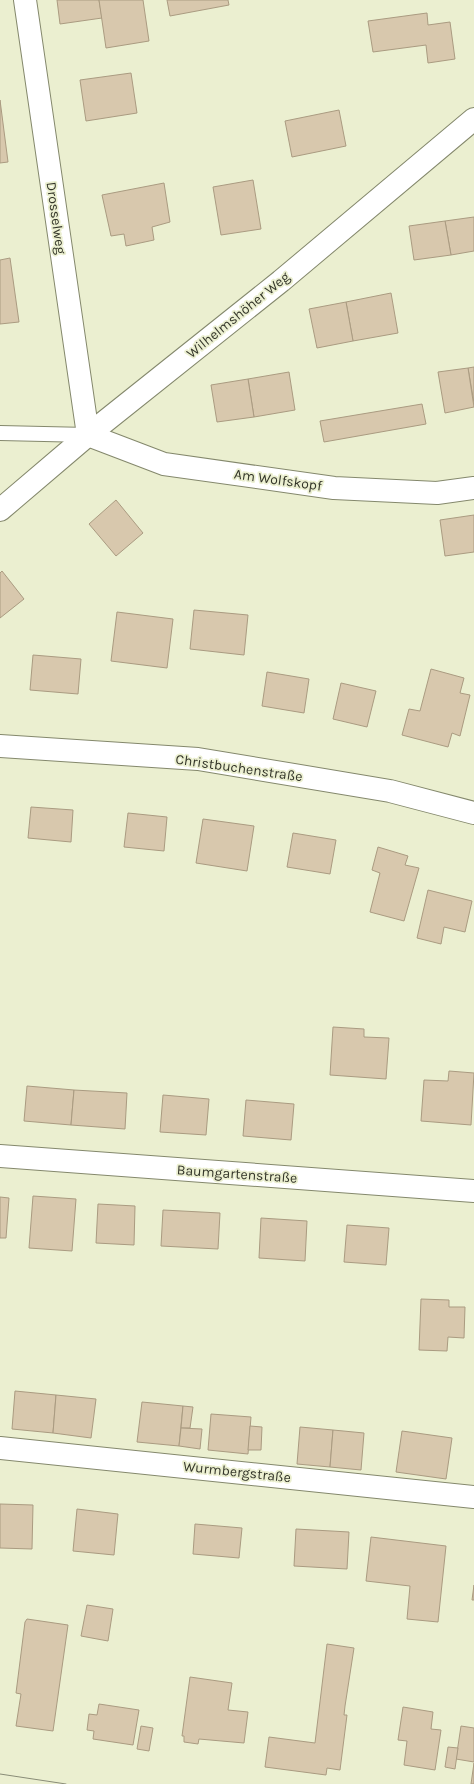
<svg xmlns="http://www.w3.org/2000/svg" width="474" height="1784" viewBox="0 0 474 1784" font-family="Karla,sans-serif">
<rect width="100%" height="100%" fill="#ebefd0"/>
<g fill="#d8c8ad" stroke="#aa9b81">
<path d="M57,0h42l3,18 -42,6z"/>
<path d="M99,0h44l6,41 -43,7z"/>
<path d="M167,0h61l1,5 -59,11z"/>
<path d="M427,13l1,12 22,-3 5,37 -27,4 -2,-18 -53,7 -5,-31z"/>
<path d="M131,73l6,40 -51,8 -6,-41z"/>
<path d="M0,100l8,62 -8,1z"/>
<path d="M339,110l7,36 -54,11 -7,-36z"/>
<path d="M253,180l8,49 -40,6 -8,-48z"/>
<path d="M164,183l6,39 -18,5 2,13 -28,6 -2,-12 -13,2 -9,-41z"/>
<path d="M474,217v34l-23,4 -6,-34z"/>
<path d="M445,221l6,34 -37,5 -5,-34z"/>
<path d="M10,258l9,64 -19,2v-64z"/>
<path d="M391,293l7,40 -45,8 -7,-39z"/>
<path d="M346,302l7,39 -36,7 -8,-39z"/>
<path d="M474,367v36l-6,-35z"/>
<path d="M468,368l6,39 -29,6 -7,-41z"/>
<path d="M289,372l6,38 -41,7 -6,-38z"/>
<path d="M248,379l6,38 -37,5 -6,-37z"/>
<path d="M422,404l4,20 -102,18 -4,-21z"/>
<path d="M116,500l27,33 -27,23 -27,-32z"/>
<path d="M474,515v37l-29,4 -5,-36z"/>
<path d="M2,571l22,28 -24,19v-45z"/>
<path d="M194,610l54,5 -4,40 -54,-6z"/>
<path d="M117,612l56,7 -6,49 -56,-7z"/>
<path d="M33,655l48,4 -3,35 -48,-4z"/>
<path d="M431,669l33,9 -4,15 10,2 -10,41 -8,-3 -4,14 -46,-12 7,-26 11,2z"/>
<path d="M267,672l42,7 -5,34 -42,-7z"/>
<path d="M341,683l35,8 -9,36 -34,-8z"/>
<path d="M31,807l42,3 -2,32 -43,-4z"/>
<path d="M128,813l39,4 -3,34 -40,-4z"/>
<path d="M203,819l51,7 -7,45 -51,-8z"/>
<path d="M293,833l43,7 -6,34 -43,-7z"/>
<path d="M378,847l30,9 -3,9 14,3 -15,53 -34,-9 10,-39 -8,-3z"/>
<path d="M428,890l44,11 -7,31 -21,-5 -3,17 -24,-6z"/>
<path d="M333,1027l31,2v8l25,1 -3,41 -56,-4z"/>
<path d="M449,1071l25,2 -3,52 -50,-4 3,-41 24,1z"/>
<path d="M27,1086l47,4 -3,35 -47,-4z"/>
<path d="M74,1090l53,3 -2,36 -54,-4z"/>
<path d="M163,1095l46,4 -3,36 -46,-3z"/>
<path d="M246,1100l48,4 -3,36 -48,-4z"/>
<path d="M33,1196l43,3 -4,52 -43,-3z"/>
<path d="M0,1197l9,1 -3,40h-6z"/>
<path d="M98,1204l37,2 -1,39 -38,-2z"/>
<path d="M163,1210l57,3 -2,36 -57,-3z"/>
<path d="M261,1218l46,3 -2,40 -46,-3z"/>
<path d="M347,1225l42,3 -3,37 -42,-3z"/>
<path d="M421,1299l28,1v7h16l-1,31 -16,-1 -1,14 -28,-1z"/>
<path d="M15,1391l41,4 -3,38 -41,-4z"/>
<path d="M56,1395l40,4 -5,39 -38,-5z"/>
<path d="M142,1402l41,4 -4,40 -42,-4z"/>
<path d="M183,1406l10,1 -3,21h-9z"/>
<path d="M211,1414l40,3 -3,37 -40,-4z"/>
<path d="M250,1426l12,1 -1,23h-13z"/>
<path d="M300,1427l33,3 -3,37 -33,-3z"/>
<path d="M181,1428l21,1 -2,20 -21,-3z"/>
<path d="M333,1430l31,3 -3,37 -31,-3z"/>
<path d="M402,1431l50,7 -6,41 -50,-7z"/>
<path d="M0,1504l33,1 -1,44 -32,-1z"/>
<path d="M77,1509l41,5 -4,41 -41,-4z"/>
<path d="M195,1524l47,4 -3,30 -46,-4z"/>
<path d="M296,1529l53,3 -2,37 -53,-3z"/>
<path d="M371,1537l75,9 -8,76 -31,-3 3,-33 -44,-5z"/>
<path d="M474,1585v15h-2z"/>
<path d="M87,1605l26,4 -5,32 -27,-5z"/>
<path d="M27,1619l41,6 -15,106 -37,-5 5,-32 -5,-1 9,-71z"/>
<path d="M327,1644l27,4 -9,58 -1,9h3l-7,55 -13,-2 -1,7 -61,-8 4,-30 46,6z"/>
<path d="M190,1677l42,6 -4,27 20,2 -4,31 -45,-4 -1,5 -14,-2v-6h-2z"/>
<path d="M99,1704l40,6 -6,35 -40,-6 1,-8 -7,-1 2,-16 8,1z"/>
<path d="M403,1707l30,5 -2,17 10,1 -6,40 -31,-5 3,-24 -9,-1z"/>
<path d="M141,1726l12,2 -4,23 -12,-2z"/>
<path d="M461,1726l13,2v34l-18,-3z"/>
<path d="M448,1747l10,1 -3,21 -10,-2z"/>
<path d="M474,1763v21h-3z"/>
</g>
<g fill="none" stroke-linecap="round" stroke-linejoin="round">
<defs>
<path id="lane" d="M0,433l88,2"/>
<g id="street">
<path d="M25,0l63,435 76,29 170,24 103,5 37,-5"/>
<path d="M0,510l88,-75 193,-154 193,-162"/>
<path d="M0,746l198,13 192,32 84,22"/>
<path d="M0,1156l474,35"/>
<path d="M0,1448l474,49"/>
</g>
</defs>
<use href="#lane" stroke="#84886c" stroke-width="16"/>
<use href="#street" stroke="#84886c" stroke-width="24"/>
<use href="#lane" stroke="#fff" stroke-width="14"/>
<use href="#street" stroke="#fff" stroke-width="22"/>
<path stroke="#898c77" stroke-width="1" d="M0,1774l66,10"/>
</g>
<g text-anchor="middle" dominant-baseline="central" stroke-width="3.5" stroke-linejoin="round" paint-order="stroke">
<g font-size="14" fill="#333529" stroke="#ebefd0">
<text transform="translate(56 218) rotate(82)">Drosselweg</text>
<text transform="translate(238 315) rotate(-39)">Wilhelmshöher Weg</text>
<text transform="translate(278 480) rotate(8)">Am Wolfskopf</text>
<text transform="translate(239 768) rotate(8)">Christbuchenstraße</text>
<text transform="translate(237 1174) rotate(4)">Baumgartenstraße</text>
<text transform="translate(237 1472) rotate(6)">Wurmbergstraße</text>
</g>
</g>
</svg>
